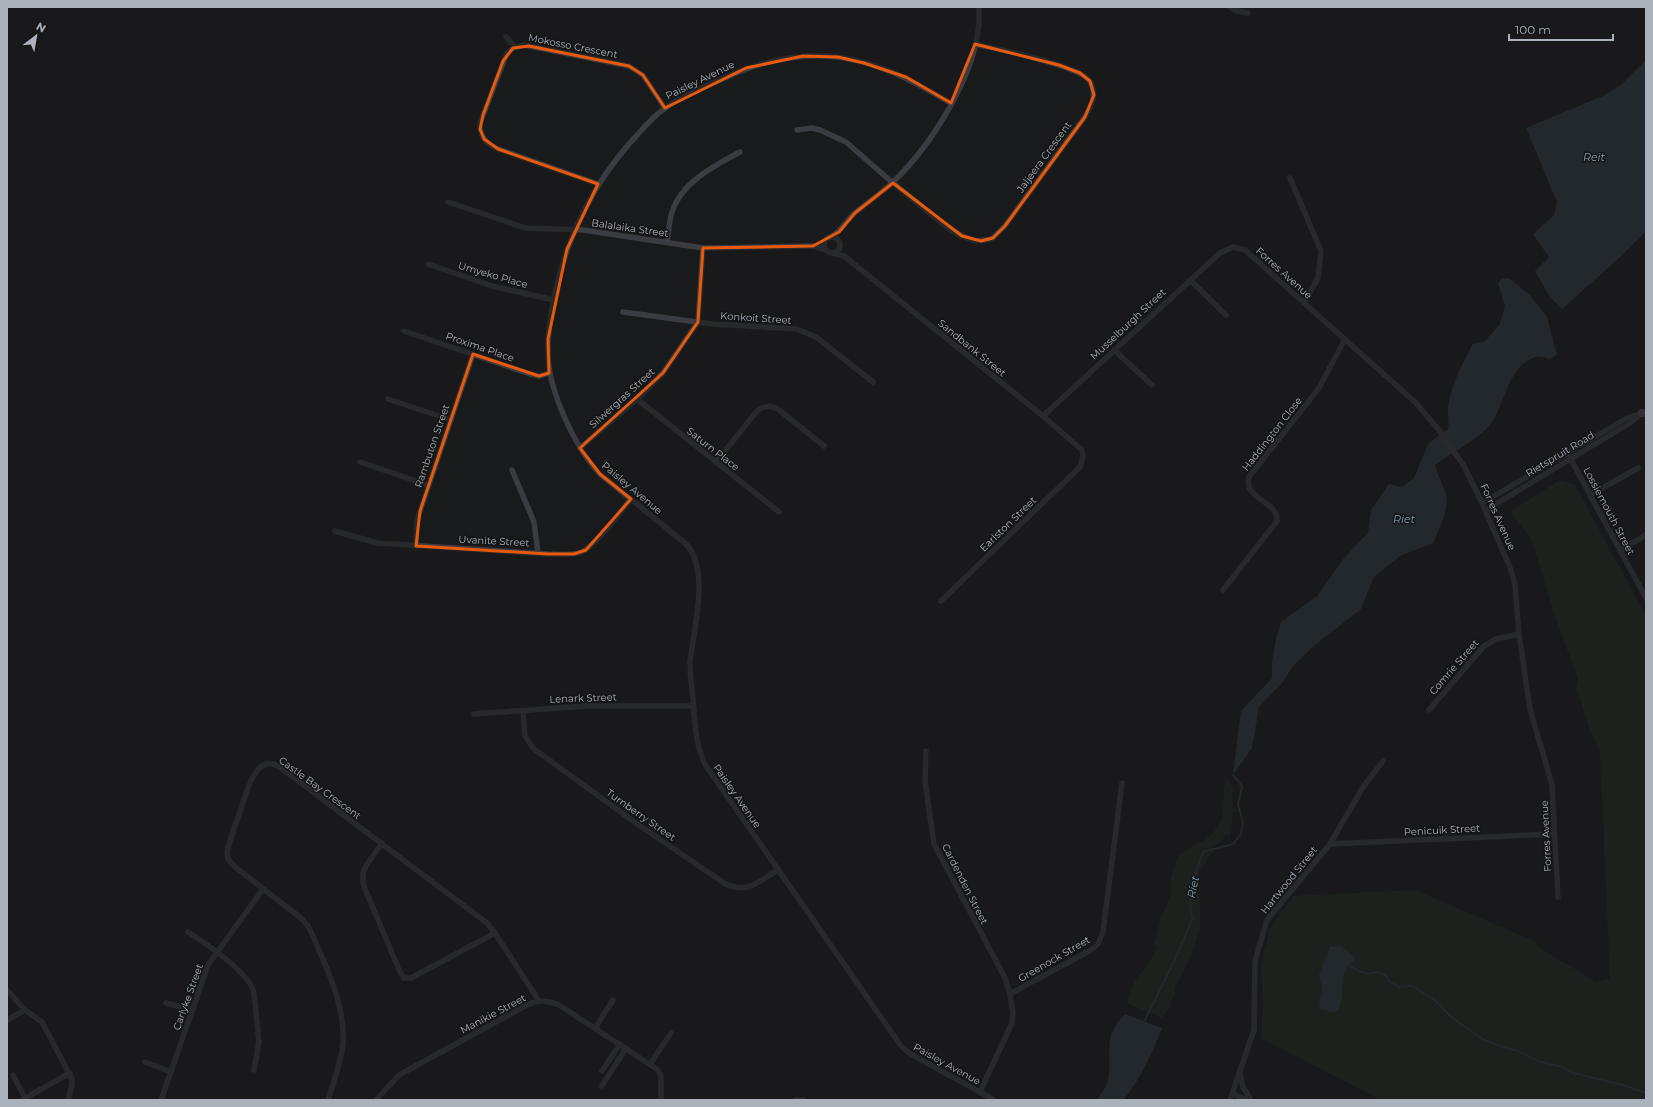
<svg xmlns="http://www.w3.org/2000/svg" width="1653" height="1107" viewBox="0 0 1653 1107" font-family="Montserrat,sans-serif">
<rect width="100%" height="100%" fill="#191a1c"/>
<g fill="#212a22">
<path d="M1560,480l15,5 71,131v484h-265l-120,-62 2,-32 -2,-40 9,-37 23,-33 122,-6 123,53 -1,3 59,36 14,-4 -10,-227 -11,-24 -13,-41 2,-7 -21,-57 -26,-84 -21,-26z"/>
<path d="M1225,779h4l4,10 -1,18 5,3v2h-4l-2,22 -2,2 -3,-2 -6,9 -9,4 3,4 -3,4 -3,1 -3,8 -6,6 -2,21 3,3v34l-9,28 -16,32v7c-4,5 -6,8 -3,13l-5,2 -5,8 -35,-15 8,-23 9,-10 14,-23 -4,-2 8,-30 9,-19 -1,-15 6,-19 3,-6 13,-10 13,-6 9,-8 8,-12z"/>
</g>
<g fill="#2f3a40">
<path d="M1646,60v171l-26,26 -58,52 -12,-12 -15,-26 14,-14 -16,-23 21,-19 3,-13 -31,-74 77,-32 18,-11z"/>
<path d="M1509,278l21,17 17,22 10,37 -7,5c-4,-1 -11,-3 -15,-2 -29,10 -29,50 -47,70 -15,16 -36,25 -53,38 2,10 7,17 10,27 6,16 -6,36 -12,51l-33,13 -26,21 -13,32 -46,36 -22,21 -11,17 -23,24 -7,41 -19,27 8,-64 31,-33v-16l4,-23 5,-17 36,-26 27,-38 24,-25 3,-23 18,-26 13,3 12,-9 14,-34 20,-15c2,-9 -2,-18 1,-27 4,-21 14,-40 24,-58l12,-3 15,-17 5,-18 -7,-23 4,-4z"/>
<path d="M1341,946l15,12c-3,4 -9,8 -11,12 -7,14 6,55 -25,38l-1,-4 3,-10v-6l-3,-13 11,-28z"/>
<path d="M1125,1014l37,14c-10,25 -21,51 -39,72h-26c3,-5 8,-11 10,-16 8,-28 -8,-44 18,-70z"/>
</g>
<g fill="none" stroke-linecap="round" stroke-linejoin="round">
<g stroke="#2f3a40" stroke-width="2">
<path d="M1349,966c10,5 17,10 28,6l8,3 4,6 10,6 13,-1 24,15 15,16 33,23 22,8 12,3 20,10 24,6 11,6 50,12 23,8"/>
<path d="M1145,1020l30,-61 18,-41c-8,-22 3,-45 10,-66l30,-8 8,-10 2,-11 -5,-18 4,-19 -9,-11"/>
</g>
<g stroke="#3b3c41" stroke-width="5.5">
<path d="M1230,7l7,4 11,2"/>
<path d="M506,37l9,10"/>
<path d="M951,103c-40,-23 -77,-44 -124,-47 -48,-2 -83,12 -125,32 -12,6 -27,12 -38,21 -10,7 -18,16 -26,25 -47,50 -76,112 -87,180 -2,14 -4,28 -3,43 2,36 27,91 52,117l86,70c25,26 7,87 4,119 0,13 2,25 3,37 2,23 2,45 13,66l195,280 8,7 85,47"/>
<path d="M797,130l15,-2 8,2 26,12 47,41 55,45 14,8 13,5 12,-1 6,-2 12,-12 80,-109c7,-12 13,-24 4,-37 -11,-15 -92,-31 -114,-36"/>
<path d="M1290,178l31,73 -3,27 -14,24"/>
<path d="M598,184l-100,-35c-12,-5 -19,-13 -18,-26l27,-70 6,-5 11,-3 105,21 14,9 22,33"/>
<path d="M448,202l77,26 58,2 120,18 110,-2 13,4"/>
<path d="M832,236c10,-5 14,-16 23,-23 12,-10 26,-19 38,-31 36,-34 79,-101 85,-151 2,-8 1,-16 1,-24"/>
<circle cx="832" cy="245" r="8"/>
<path d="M667,242c2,-10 2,-21 5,-30 9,-29 43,-47 68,-60"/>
<path d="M833,253l11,3 199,160 39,34 1,7 -3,10 -139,134"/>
<path d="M428,264l64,22 62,14"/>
<path d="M1190,280l36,35"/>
<path d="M623,312l89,12 85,5 19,8 57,45"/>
<path d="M404,331l126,43 9,2 10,-3"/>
<path d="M1114,350l38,35"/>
<path d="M388,399l63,21"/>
<path d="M637,399l142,113"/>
<path d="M1043,416l177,-163 13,-6 12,3 171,153 22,26 26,37 18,37 29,67 4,15 4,49 11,75 22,76 6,112"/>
<path d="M580,448l57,-49 26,-26 35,-51 5,-74"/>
<path d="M1569,456l77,142"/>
<path d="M360,462l68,23"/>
<path d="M716,462l41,-51c8,-6 14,-6 22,-1l45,36"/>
<path d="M512,470l22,52 4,31"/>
<path d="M1590,495l48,-27"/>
<path d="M1482,503l145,-85 15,-5"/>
<path d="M1486,510l144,-87 12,-10"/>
<path d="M335,531l42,12 171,11c10,0 24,2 34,-2 14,-6 38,-40 49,-53"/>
<path d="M416,546l1,-25 3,-10 53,-157"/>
<path d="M1620,550l26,-15"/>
<path d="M1223,590l54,-69c1,-21 -34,-21 -28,-44l70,-89 26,-49"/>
<path d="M1429,710l55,-64 12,-7 23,-5"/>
<path d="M523,711l2,25 9,13 99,72 91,62c21,12 36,-1 53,-13"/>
<path d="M474,714l113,-8h106"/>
<path d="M926,751l-1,30 9,63 71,134 5,16 3,19 -1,10 -32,69"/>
<path d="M382,843l-16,23 -3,7v9l2,7 35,83 4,6h7l84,-45"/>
<path d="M1330,844l224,-10"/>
<path d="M188,932c17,11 62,41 66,61l5,49 -5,28"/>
<path d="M7,990l18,20 17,12 30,57v6l-4,15"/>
<path d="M1010,994l81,-44 7,-6 5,-12 19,-149"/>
<path d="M166,1003l26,7"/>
<path d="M7,1020l18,-10"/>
<path d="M595,1028l18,-28"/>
<path d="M145,1062l26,10"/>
<path d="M650,1064l21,-31"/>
<path d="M602,1071l18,-27"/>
<path d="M1240,1073l3,14 8,13"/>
<path d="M13,1075l12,23"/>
<path d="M602,1086l24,-38"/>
<path d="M1233,1094l13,6"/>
<path d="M22,1100l48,-27"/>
<path d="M161,1100l47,-135 55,-76"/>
<path d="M328,1100c5,-16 14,-41 15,-57 2,-39 -16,-74 -31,-109l-4,-8 -7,-8 -66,-51 -7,-8 -1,-6 1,-6c4,-13 9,-26 13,-39 6,-16 15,-58 40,-40l206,155 8,10 44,68"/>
<path d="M376,1100l23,-25 128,-70c10,-5 22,-5 32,0l98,64 4,7v24"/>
<path d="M795,1100h9"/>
<path d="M1230,1100l24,-70 1,-69 12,-41 63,-76 33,-57 20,-26"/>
</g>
<path stroke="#494b51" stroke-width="8" d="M1642,413h4"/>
</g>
<path d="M0 0H1653V1107H0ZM975,44l84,21 21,8 10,8 4,14 -9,22 -80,109 -12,12 -12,3 -19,-5 -69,-53 -38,30 -16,19 -26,14 -110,2 -5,74 -35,51 -83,75 20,26 31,25 -45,51 -12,4h-26l-132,-8 4,-35 53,-157 66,22 10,-3 -1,-34 19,-90 31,-65 -100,-35 -14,-10 -4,-10 3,-14 20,-54 10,-13 16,-2 100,20 14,9 22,33 81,-40 57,-12 35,1 26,6 42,14 45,26z" fill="#191a1c" fill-opacity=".55" fill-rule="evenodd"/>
<path fill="none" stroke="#e8590c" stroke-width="3" stroke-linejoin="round" d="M975,44l84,21 21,8 10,8 4,14 -9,22 -80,109 -12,12 -12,3 -19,-5 -69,-53 -38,30 -16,19 -26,14 -110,2 -5,74 -35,51 -83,75 20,26 31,25 -45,51 -12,4h-26l-132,-8 4,-35 53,-157 66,22 10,-3 -1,-34 19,-90 31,-65 -100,-35 -14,-10 -4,-10 3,-14 20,-54 10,-13 16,-2 100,20 14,9 22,33 81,-40 57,-12 35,1 26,6 42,14 45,26z"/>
<g text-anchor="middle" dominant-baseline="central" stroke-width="3" stroke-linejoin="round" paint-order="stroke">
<g font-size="10" fill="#acb2bb" stroke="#141517">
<text transform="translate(573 46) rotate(11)">Mokosso Crescent</text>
<text transform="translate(700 80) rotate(-26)">Paisley Avenue</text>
<text transform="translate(1044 157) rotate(-54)">Jaljeera Crescent</text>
<text transform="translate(630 228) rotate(8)">Balalaika Street</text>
<text transform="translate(1284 273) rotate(42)">Forres Avenue</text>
<text transform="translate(493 275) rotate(16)">Umyeko Place</text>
<text transform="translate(756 318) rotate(4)">Konkoit Street</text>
<text transform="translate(1128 324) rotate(-43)">Musselburgh Street</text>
<text transform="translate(480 347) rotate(19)">Proxima Place</text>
<text transform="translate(972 348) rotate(39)">Sandbank Street</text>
<text transform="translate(622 398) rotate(-42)">Silwergras Street</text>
<text transform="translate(1272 434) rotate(-52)">Haddington Close</text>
<text transform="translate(432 446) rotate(-71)">Rambuton Street</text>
<text transform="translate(713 449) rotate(38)">Saturn Place</text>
<text transform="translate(1560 454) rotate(-31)">Rietspruit Road</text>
<text transform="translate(632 488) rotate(40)">Paisley Avenue</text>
<text transform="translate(1609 511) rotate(62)">Lossiemouth Street</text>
<text transform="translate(1498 517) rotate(66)">Forres Avenue</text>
<text transform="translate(1008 524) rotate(-44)">Earlston Street</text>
<text transform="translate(494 541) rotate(3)">Uvanite Street</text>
<text transform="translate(1454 667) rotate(-49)">Comrie Street</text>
<text transform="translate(583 698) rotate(-2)">Lenark Street</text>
<text transform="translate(320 788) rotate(36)">Castle Bay Crescent</text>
<text transform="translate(737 796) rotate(55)">Paisley Avenue</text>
<text transform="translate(641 815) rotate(35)">Turnberry Street</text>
<text transform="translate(1442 830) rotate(-3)">Penicuik Street</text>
<text transform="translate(1546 836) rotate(-93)">Forres Avenue</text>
<text transform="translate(1289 880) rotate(-51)">Hartwood Street</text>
<text transform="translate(965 884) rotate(63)">Cardenden Street</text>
<text transform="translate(1054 959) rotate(-30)">Greenock Street</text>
<text transform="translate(188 997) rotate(-70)">Carlyke Street</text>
<text transform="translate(493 1014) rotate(-28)">Manikie Street</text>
<text transform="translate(947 1064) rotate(29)">Paisley Avenue</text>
</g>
<g font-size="11" font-style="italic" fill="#85a2b4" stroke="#141517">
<text x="1594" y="157">Reit</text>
<text x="1404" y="519">Riet</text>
<text transform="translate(1193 887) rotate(-77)">Riet</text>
</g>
</g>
<rect width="1653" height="1107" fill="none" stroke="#acb2bb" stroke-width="16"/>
<g transform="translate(36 36) rotate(31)" stroke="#141517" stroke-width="3" paint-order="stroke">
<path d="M0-3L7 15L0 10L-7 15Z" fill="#acb2bb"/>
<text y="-6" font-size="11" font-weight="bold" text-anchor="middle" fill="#acb2bb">N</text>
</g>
<path d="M1509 34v6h104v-6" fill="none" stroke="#acb2bb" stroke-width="2"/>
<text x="1515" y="34" font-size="12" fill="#acb2bb" stroke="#141517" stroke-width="3" paint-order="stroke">100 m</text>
</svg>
